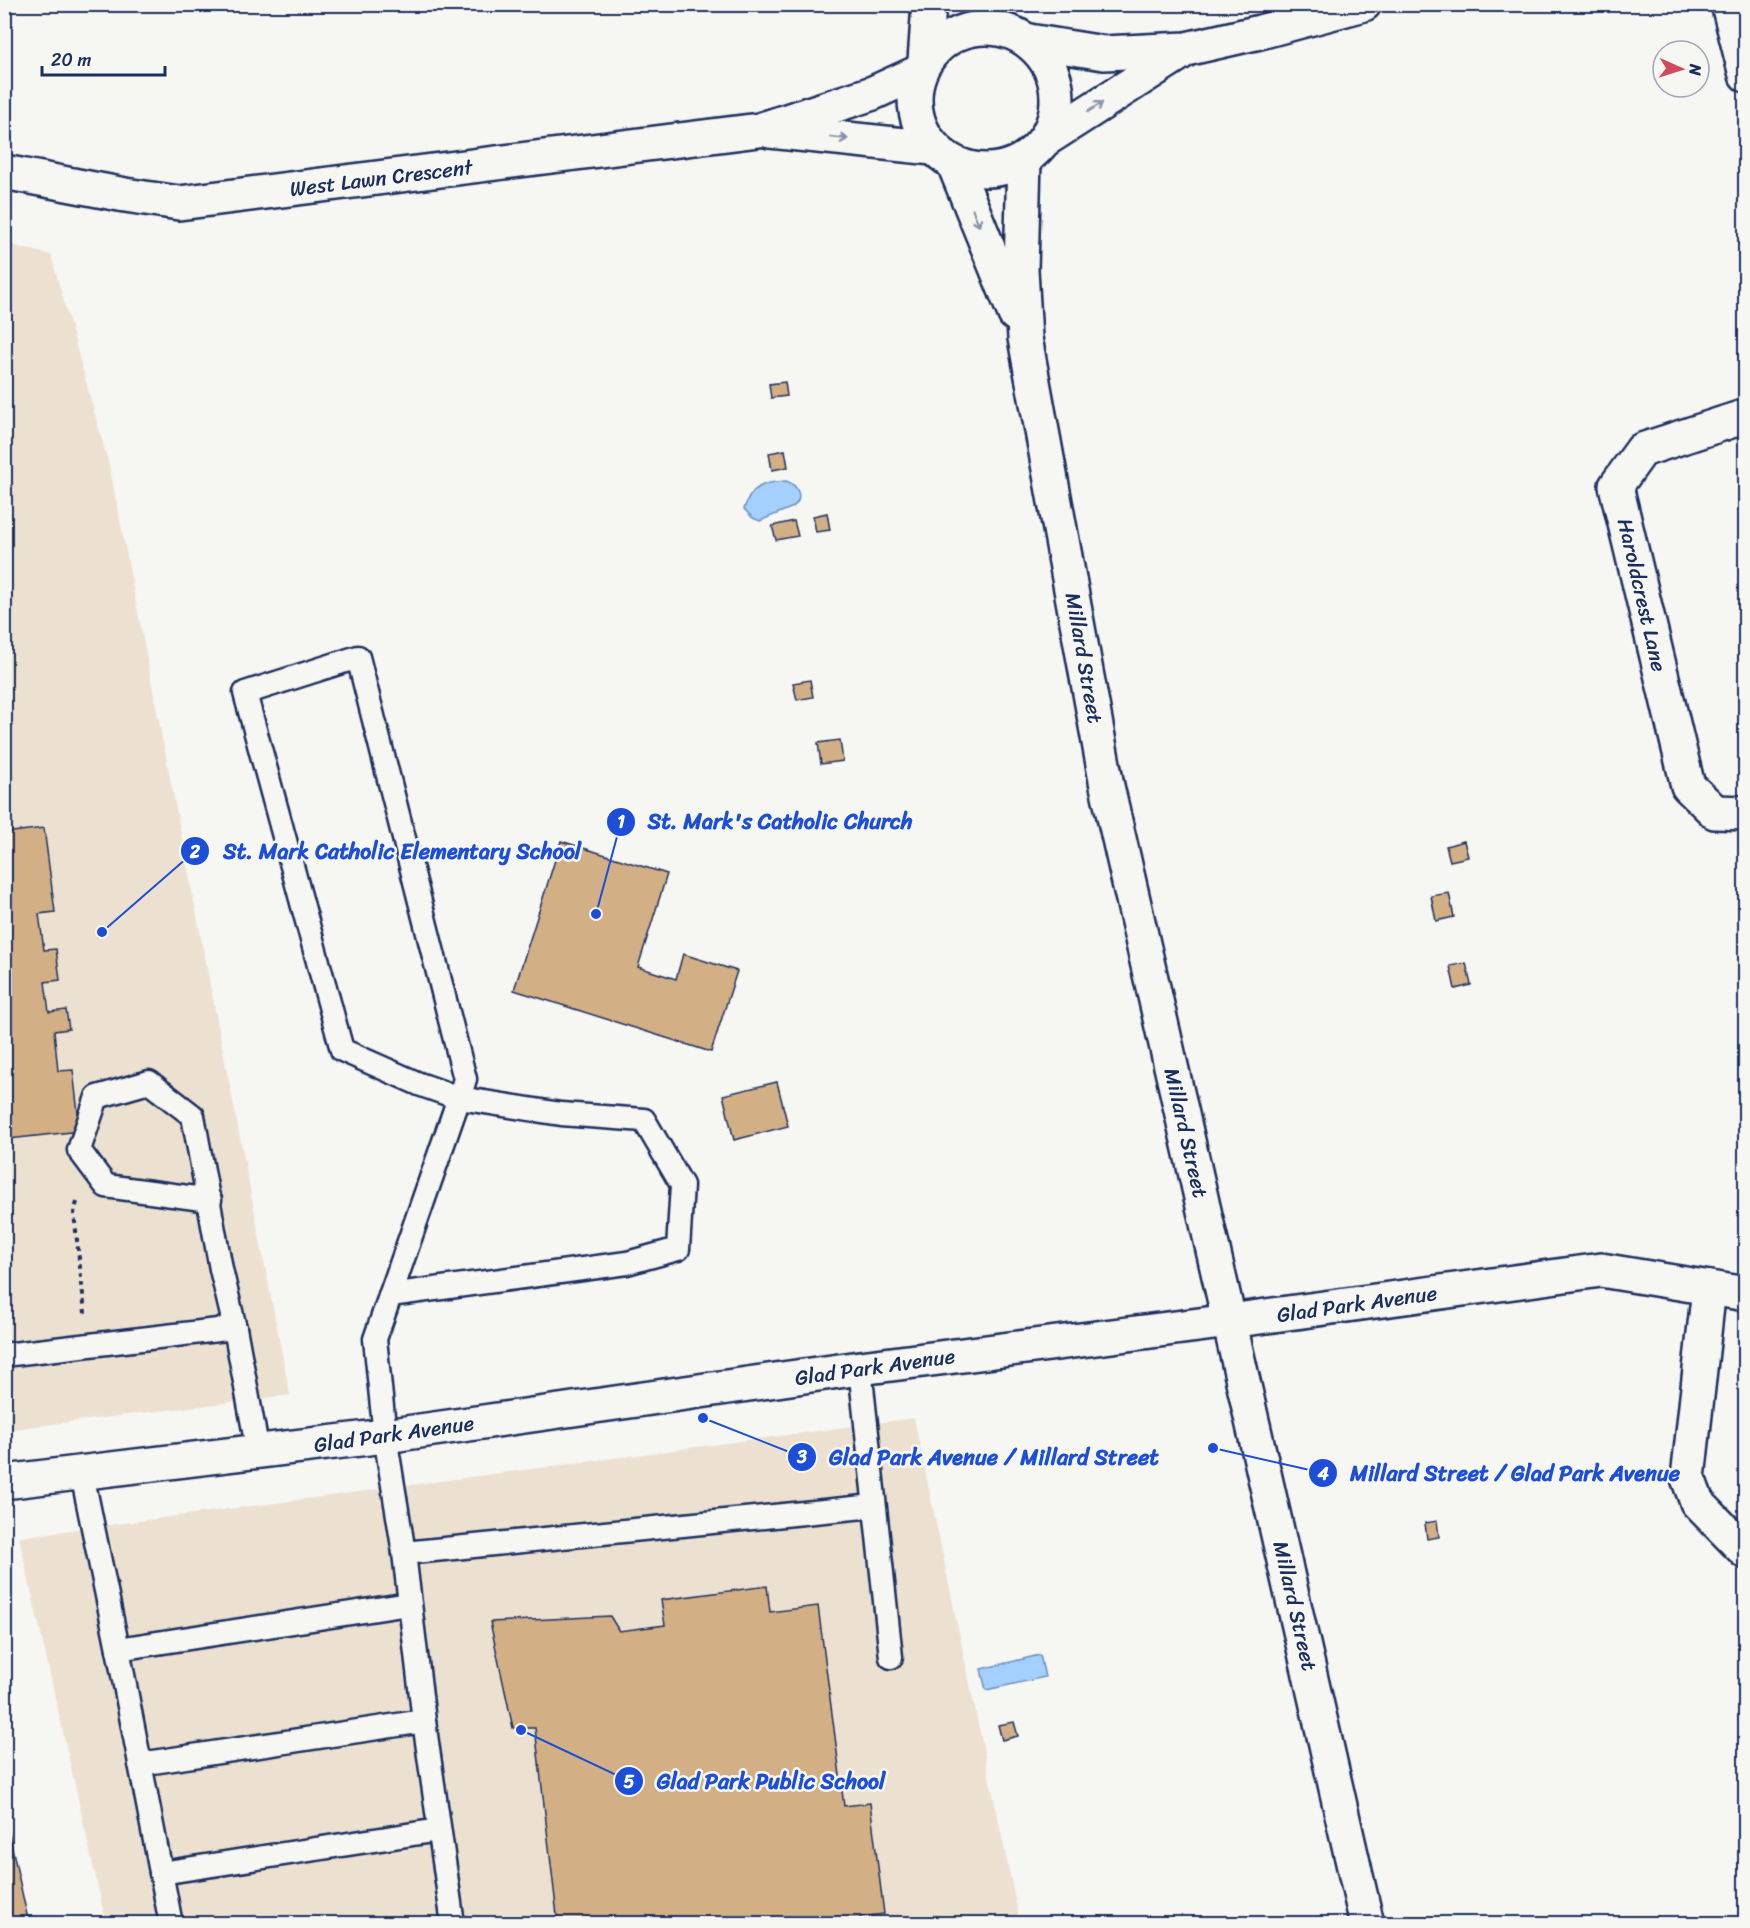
<svg xmlns="http://www.w3.org/2000/svg" width="1750" height="1928" viewBox="0 0 1750 1928" font-family="Sriracha,sans-serif">
<rect width="100%" height="100%" fill="#f6f6f2"/>
<filter id="ink" filterUnits="userSpaceOnUse"><feTurbulence type="fractalNoise" baseFrequency=".0167" numOctaves="2"/><feDisplacementMap in="SourceGraphic" scale="12" xChannelSelector="R" yChannelSelector="G"/><feConvolveMatrix kernelMatrix="1 2 1 2 8 2 1 2 1" color-interpolation-filters="sRGB"/></filter>
<g filter="url(#ink)">
<g fill="#ece1d1">
<path d="M4,243l47,12 59,214 180,926 -285,35z"/>
<path d="M914,1418l106,505h-914l-87,-386z"/>
</g>
<g fill="#a3d0fe" stroke="#6d90be" stroke-width="1.5">
<path d="M786,481c12,4 18,17 7,26l-33,14 -7,-3 -9,-9c7,-23 20,-27 42,-28z"/>
<path d="M1040,1655l5,22 -59,13 -5,-21z"/>
</g>
<g fill="#d3af85" stroke="#1b2f5e" stroke-width="1.5">
<path d="M785,382l2,14 -16,2 -2,-14z"/>
<path d="M785,450l3,17 -16,3 -3,-17z"/>
<path d="M827,513l3,17 -14,2 -3,-16z"/>
<path d="M794,521l4,15 -22,4 -4,-14z"/>
<path d="M810,680l3,17 -16,3 -4,-17z"/>
<path d="M840,740l3,21 -22,3 -3,-21z"/>
<path d="M44,828l11,84 -16,2 5,36 12,-1 4,31 -15,2 4,30 17,-2 3,19 -15,2 4,40 15,-1 7,61 -71,8 -5,-5v-301z"/>
<path d="M561,841l106,33 -29,93 38,12 7,-25 54,17 -26,81 -197,-62z"/>
<path d="M1464,841l4,16 -18,4 -4,-15z"/>
<path d="M1449,893l5,24 -18,4 -5,-25z"/>
<path d="M1466,963l5,22 -16,4 -5,-23z"/>
<path d="M777,1082l11,44 -54,14 -11,-45z"/>
<path d="M1437,1521l2,16 -12,2 -2,-16z"/>
<path d="M767,1586l3,26 48,-6 26,200 26,-3 14,111 -24,3 1,7h-303l-23,-196h-22l-23,-106 120,-6 9,15 46,-6 -4,-25z"/>
<path d="M1014,1722l4,14 -16,4 -4,-15z"/>
<path d="M8,1829l21,95h-25v-94z"/>
</g>
<g fill="none" stroke-linecap="round" stroke-linejoin="round">
<defs>
<g id="lane">
<path d="M210,1200l-104,-14 -27,-36 18,-53 52,-15 44,34 28,153 14,59 23,124"/>
<path d="M390,1295l237,-32 51,-14 4,-64 -38,-65 -83,-6 -102,-16 -40,-14 -77,-34 -97,-357 113,-36 107,422 -6,19 -84,241 10,97 19,117 20,168 29,203"/>
<path d="M4,1355l231,-27"/>
<path d="M860,1368l31,289"/>
<path d="M82,1474l36,175 53,275"/>
<path d="M404,1553l470,-47"/>
<path d="M118,1649l291,-45"/>
<path d="M140,1764l284,-43"/>
<path d="M161,1873l278,-43"/>
</g>
<g id="street">
<path d="M1728,4l18,71"/>
<path d="M1746,416l-104,34 -26,36 72,300 27,26 31,1"/>
<path d="M1709,1288l-21,190 9,24 49,50"/>
<path d="M4,1482l381,-46 475,-68 370,-47 371,-51 145,24"/>
</g>
<g id="secondary">
<circle cx="986" cy="99" r="71"/>
<path d="M1029,41l75,12 82,-4 74,-17 104,-28"/>
<path d="M925,61l4,-57"/>
<path d="M770,131l163,17"/>
<path d="M1046,139l139,-89"/>
<path d="M1024,160l-3,110 4,68 82,448 260,1138"/>
<path d="M954,164l61,150"/>
<path d="M4,172l121,23 54,8 580,-73 114,-37 46,-21"/>
</g>
</defs>
<use href="#lane" stroke="#1b2f5e" stroke-width="27"/>
<use href="#street" stroke="#1b2f5e" stroke-width="38"/>
<use href="#secondary" stroke="#1b2f5e" stroke-width="38"/>
<path stroke="#1b2f5e" stroke-width="4" stroke-dasharray="4.5 4.5" stroke-linecap="butt" d="M77,1202l-3,11 11,100"/>
<use href="#lane" stroke="#f6f6f2" stroke-width="22"/>
<use href="#street" stroke="#f6f6f2" stroke-width="33"/>
<use href="#secondary" stroke="#f6f6f2" stroke-width="33"/>
</g>
<defs><path id="oneway-shaft" d="M-6 0H5M1.5-3L5.5 0L1.5 3" fill="none" stroke-width="1.6" stroke-linecap="round" stroke-linejoin="round" transform="scale(1.5)"/></defs>
<g stroke="#8892a8">
<use href="#oneway-shaft" transform="translate(1095 107) rotate(-33)"/>
<use href="#oneway-shaft" transform="translate(839 138) rotate(6)"/>
<use href="#oneway-shaft" transform="translate(976 218) rotate(68)"/>
</g>
</g>
<g text-anchor="middle" dominant-baseline="central" stroke-width="5" stroke-linejoin="round" paint-order="stroke">
<g font-size="21" fill="#1b2f5e" stroke="#f6f6f2">
<text transform="translate(381 178) rotate(-7)">West Lawn Crescent</text>
<text transform="translate(1642 595) rotate(77)">Haroldcrest Lane</text>
<text transform="translate(1084 658) rotate(80)">Millard Street</text>
<text transform="translate(1186 1133) rotate(77)">Millard Street</text>
<text transform="translate(1357 1304) rotate(-8)">Glad Park Avenue</text>
<text transform="translate(875 1367) rotate(-8)">Glad Park Avenue</text>
<text transform="translate(394 1434) rotate(-8)">Glad Park Avenue</text>
<text transform="translate(1295 1606) rotate(77)">Millard Street</text>
</g>
</g>
<path fill="none" stroke="#1d4ed8" stroke-width="2" d="M596 914L621 822M102 932L195 851M703 1418L802 1457M1213 1448L1323 1473M521 1730L629 1781"/>
<g fill="#1d4ed8" stroke="#f6f6f2" stroke-width="2">
<circle cx="596" cy="914" r="6"/>
<circle cx="102" cy="932" r="6"/>
<circle cx="703" cy="1418" r="6"/>
<circle cx="1213" cy="1448" r="6"/>
<circle cx="521" cy="1730" r="6"/>
<circle cx="621" cy="822" r="15"/>
<circle cx="195" cy="851" r="15"/>
<circle cx="802" cy="1457" r="15"/>
<circle cx="1323" cy="1473" r="15"/>
<circle cx="629" cy="1781" r="15"/>
</g>
<g font-size="18" text-anchor="middle" font-weight="bold" fill="#fff">
<text x="621" y="828">1</text>
<text x="195" y="858">2</text>
<text x="802" y="1463">3</text>
<text x="1323" y="1480">4</text>
<text x="629" y="1788">5</text>
</g>
<g font-size="22" text-anchor="middle" font-weight="bold" fill="#1d4ed8" stroke="#f6f6f2" stroke-width="5" stroke-linejoin="round" paint-order="stroke">
<text x="780" y="829">St. Mark's Catholic Church</text>
<text x="402" y="859">St. Mark Catholic Elementary School</text>
<text x="994" y="1465">Glad Park Avenue / Millard Street</text>
<text x="1515" y="1481">Millard Street / Glad Park Avenue</text>
<text x="771" y="1789">Glad Park Public School</text>
</g>
<rect width="1750" height="1928" fill="none" stroke="#f6f6f2" stroke-width="24"/>
<rect x="12" y="12" width="1726" height="1904" fill="none" stroke="#1b2f5e" stroke-width="2" filter="url(#ink)"/>
<g transform="translate(1681 69) rotate(93)"><circle r="28" fill="#f6f6f2" stroke="#9ea6b7" stroke-width="1.5"/>
<path d="M0-4.5L10 22L0 15L-10 22Z" fill="#d1495b"/>
<text y="-9" font-size="16" font-weight="bold" text-anchor="middle" fill="#1b2f5e">N</text>
</g>
<path d="M42 66v9h123v-9" fill="none" stroke="#1b2f5e" stroke-width="3"/>
<text x="51" y="66" font-size="18" fill="#1b2f5e" stroke="#f6f6f2" stroke-width="4.5" paint-order="stroke">20 m</text>
</svg>
